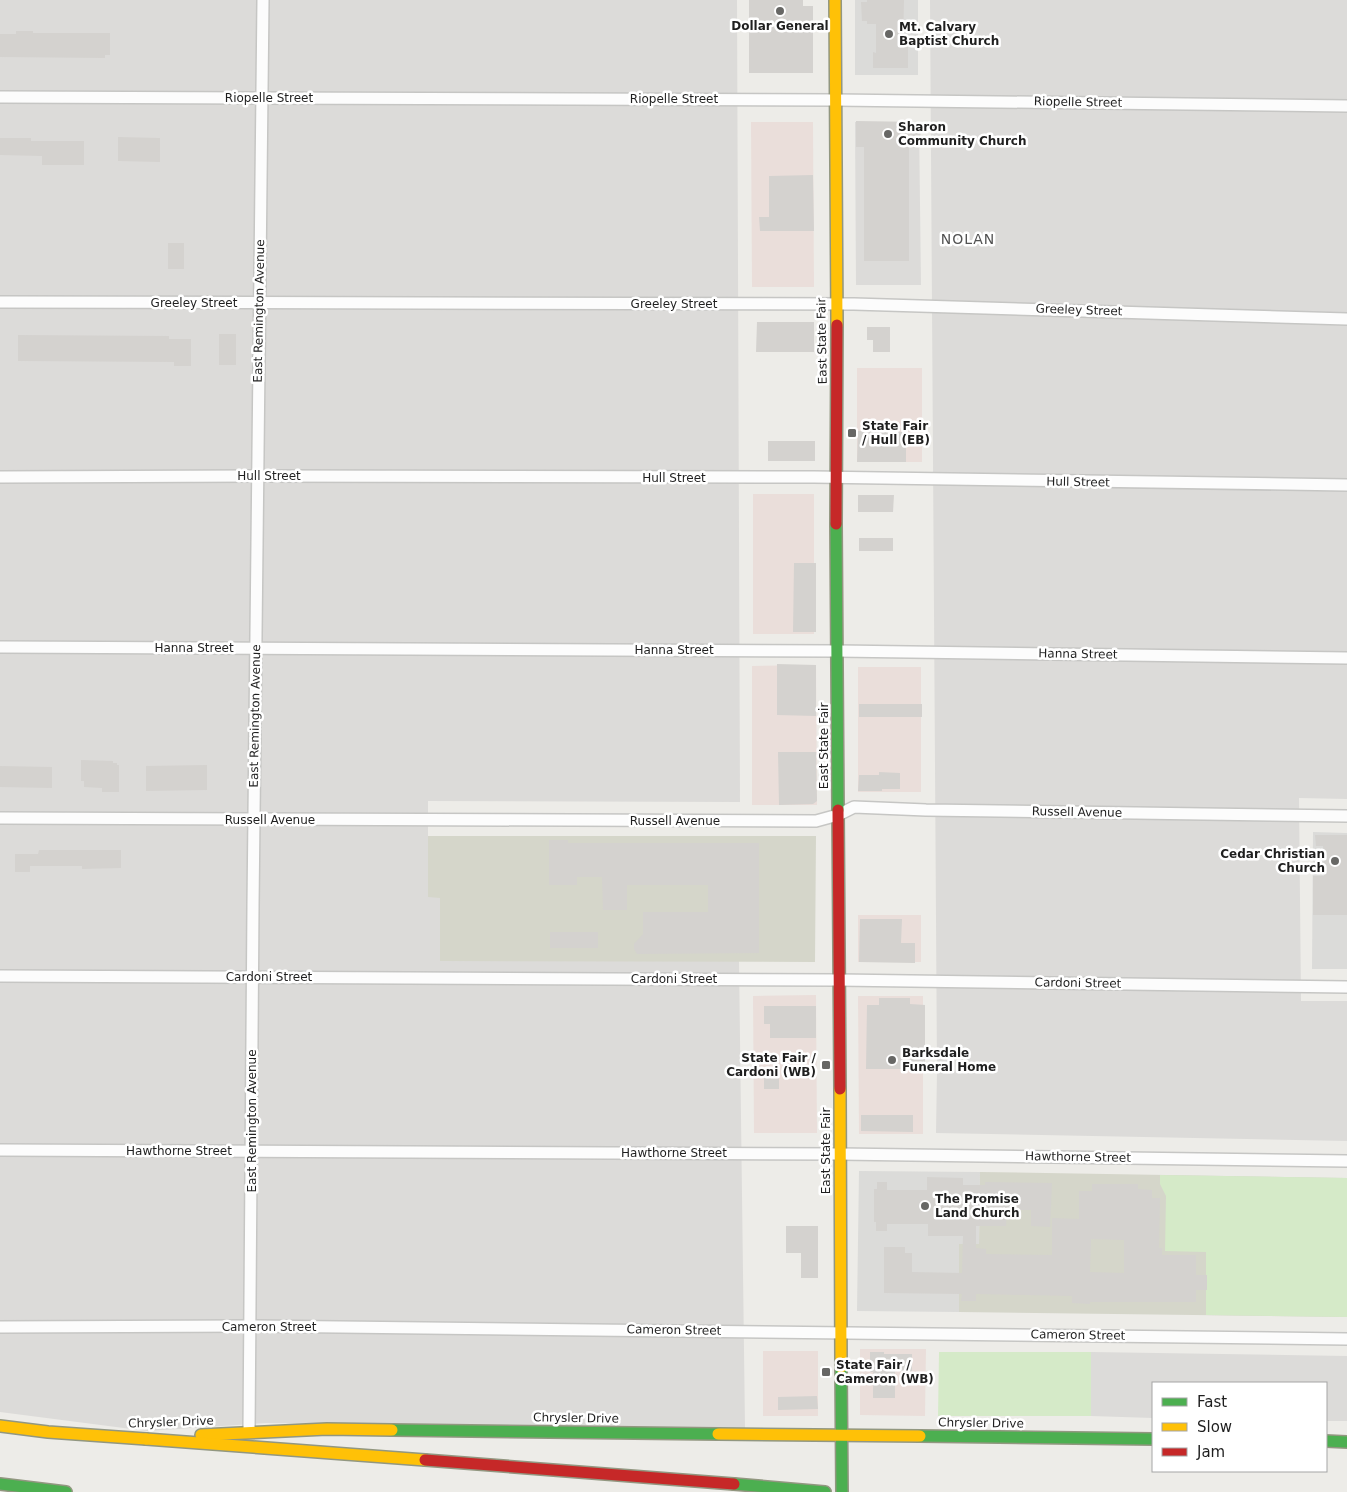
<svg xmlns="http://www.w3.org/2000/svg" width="1347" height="1492" viewBox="0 0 1347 1492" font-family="'DejaVu Sans',sans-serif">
<rect width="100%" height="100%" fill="#edece8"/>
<g fill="#dcdbd9">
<path d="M0,0h737l3,802 -312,-1v96h12v64h299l6,467 -479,-5 -119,8 -147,-19z"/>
<path d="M930,0h417v799l-48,-1 2,203h46v140l-411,-8 1,-62z"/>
<path d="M855,122h64l2,163h-65z"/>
<path d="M1091,1352l256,4v65h-21v-38h-173v35l-62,-2z"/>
</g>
<g fill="#eadeda">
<path d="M751,122h62l1,165h-62z"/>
<rect x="857" y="368" width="65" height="94"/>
<rect x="753" y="494" width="61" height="140"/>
<path d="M816,665l1,140h-65v-139z"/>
<rect x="858" y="667" width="63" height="125"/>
<rect x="858" y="915" width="63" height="47"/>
<path d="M816,995l1,138h-63l-1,-137z"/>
<path d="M858,996h65v138h-64z"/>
<path d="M860,1349h66l-1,67 -65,-1z"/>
<rect x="763" y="1351" width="55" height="65"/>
</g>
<g fill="#dbdbd9">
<rect x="855" y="0" width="63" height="75"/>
<path d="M1313,832l34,1v136h-35z"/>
<path d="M859,1171l121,1 -1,73h-20v67l-102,-1z"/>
</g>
<g fill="#d5d6ca">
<path d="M428,836h388l-1,126 -375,-1v-63l-12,-1z"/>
<path d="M980,1172l367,6v139l-388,-5v-68h20z"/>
</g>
<g fill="#d5eac8">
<path d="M1160,1175l187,3v139l-141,-2v-63l-41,-1 1,-55 -6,-12z"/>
<path d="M939,1352h152v64h-153z"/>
</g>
<g fill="#d4d2cf" fill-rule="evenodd">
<path d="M749,0h54v6h10v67h-64z"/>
<path d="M867,0h37l-1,45h5v23h-35v-16l3,1v-29h-9v-3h-5l-1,-19h6z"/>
<path d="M16,31h17v2h77v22h-5v3l-105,-1v-23h16z"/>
<path d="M856,121l65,1 -1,26 -11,-1v114h-45v-114h-8z"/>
<path d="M118,137l42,1v24l-42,-1z"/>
<path d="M0,138h31v3h53v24h-42v-9l-42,-1z"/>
<path d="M813,175l1,56h-54l-1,-14h10v-41z"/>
<rect x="168" y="243" width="16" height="26"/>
<path d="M757,322h57v30h-58z"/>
<path d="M867,327h23v25h-17v-12h-6z"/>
<rect x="219" y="334" width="17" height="31"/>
<path d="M18,335l151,1v3h22v27h-17v-4l-156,-1z"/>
<path d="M858,431l48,1v30h-49z"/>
<rect x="768" y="441" width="47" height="20"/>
<path d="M858,495h36l-1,17h-35z"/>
<rect x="859" y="538" width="34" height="13"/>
<path d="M794,563h22v69h-23z"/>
<path d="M777,664l39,1v51l-39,-1z"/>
<rect x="859" y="704" width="63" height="13"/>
<path d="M778,752h38l1,49 -4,3 -34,1z"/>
<path d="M81,760l32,1v2h4v2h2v27h-17v-4l-18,-1v-6h-3z"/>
<path d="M207,765v25l-61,1v-25z"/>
<path d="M0,766l52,1v21l-52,-1z"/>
<path d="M879,772l21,1v16h-18v2h-24l1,-16h20z"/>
<path d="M1315,835h32v80h-34v-39h11l-1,-30h-7z"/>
<path d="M549,840h19v3h191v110l-122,1 -3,-5v-5l9,-10v-22h65v-27h-81v25h-24l-1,-33h-25v8h-28z"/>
<path d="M39,850h82v18l-39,1v-3h-52v6h-15v-18h23z"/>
<path d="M860,919h42l-1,24h14v20l-56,-1z"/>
<rect x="550" y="932" width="48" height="16"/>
<path d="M879,998h31v6l15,1v64h-59l1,-64h12z"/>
<path d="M764,1006h52v32h-46v-14h-6z"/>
<rect x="764" y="1075" width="15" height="14"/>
<path d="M861,1115h52v17l-52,-1z"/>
<path d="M927,1177l36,1v7h22v-3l67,1 -2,44 -19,-1v-16h-24l-1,16h-30v22l10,1v5l66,1v-37l27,1v-28h13v-7h46v5l14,1v8h8l-1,50h3v7h34v20h11v15h-11v12h-106v2l-18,-1v-7l-96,-2v7h-15l1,-7 -78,-1v-46h21v6h7v19l50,1 1,-37h-35v-12h-41v7h-11v-9h-2v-33h3v-7h10v8h40zM1091,1239l33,1v33l-34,-1z"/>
<path d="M786,1226h32v52h-17v-25h-15z"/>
<path d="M870,1352h14v2h28v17h-17v27h-22v-26h-3z"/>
<path d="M817,1396l1,13 -40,1v-13z"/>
</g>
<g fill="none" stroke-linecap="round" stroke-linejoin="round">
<defs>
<g id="street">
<path d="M0,97l836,3 511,6"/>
<path d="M0,302l854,2 493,15"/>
<path d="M0,477l258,-1 556,1 533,8"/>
<path d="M0,647l838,4 509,7"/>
<path d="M0,818l816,3 22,-6 16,-8 72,3 421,6"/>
<path d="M0,976l839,4 508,7"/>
<path d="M0,1150l840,4 507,7"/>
<path d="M0,1327l250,-1 1097,13"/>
<path d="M249,1432l4,-526 10,-906"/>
</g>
<g id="fast">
<path d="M836,524l2,286"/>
<path d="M841,1367l1,125"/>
<path d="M392,1430l326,4"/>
<path d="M920,1436l233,3"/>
<path d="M1326,1441l21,1"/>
<path d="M0,1484l66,8"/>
<path d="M734,1484l91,8"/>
</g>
<g id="slow">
<path d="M835,0l2,325"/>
<path d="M840,1089l1,278"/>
<path d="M0,1426l48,6 98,7"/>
<path d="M718,1434l202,2"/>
<path d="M201,1435l126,-6 65,1"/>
<path d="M146,1439l279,21"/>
</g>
<g id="jam">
<path d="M836,524l1,-199"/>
<path d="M838,810l2,279"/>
<path d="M425,1460l309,24"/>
</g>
</defs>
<use href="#street" stroke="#c6c6c4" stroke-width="14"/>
<use href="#fast" stroke="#929780" stroke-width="14"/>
<use href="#slow" stroke="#929780" stroke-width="14"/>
<use href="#jam" stroke="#929780" stroke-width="14"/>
<use href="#street" stroke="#fcfcfc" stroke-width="11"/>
<use href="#fast" stroke="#4caf50" stroke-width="11"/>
<use href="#slow" stroke="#ffc107" stroke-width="11"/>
<use href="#jam" stroke="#c62828" stroke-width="11"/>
</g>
<g fill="#676765" stroke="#fff" stroke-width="2">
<circle cx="780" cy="11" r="5"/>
<circle cx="889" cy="34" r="5"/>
<circle cx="888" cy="134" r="5"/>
<rect x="847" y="428" width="10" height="10" rx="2.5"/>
<circle cx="1335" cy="861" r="5"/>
<circle cx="892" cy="1060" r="5"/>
<rect x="821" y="1060" width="10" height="10" rx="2.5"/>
<circle cx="925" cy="1206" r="5"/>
<rect x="821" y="1367" width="10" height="10" rx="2.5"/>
</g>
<g text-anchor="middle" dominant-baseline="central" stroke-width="5" stroke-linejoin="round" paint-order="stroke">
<g font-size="12" font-weight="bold" fill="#1f1f1f" stroke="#fff" text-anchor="start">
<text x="780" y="26" text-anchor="middle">Dollar General</text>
<text x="899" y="27">Mt. Calvary<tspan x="899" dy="14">Baptist Church</tspan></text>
<text x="898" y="127">Sharon<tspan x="898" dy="14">Community Church</tspan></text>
<text x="862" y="426">State Fair<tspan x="862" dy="14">/ Hull (EB)</tspan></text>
<text x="1325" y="854" text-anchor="end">Cedar Christian<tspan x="1325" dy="14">Church</tspan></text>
<text x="902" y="1053">Barksdale<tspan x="902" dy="14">Funeral Home</tspan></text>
<text x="816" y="1058" text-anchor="end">State Fair /<tspan x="816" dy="14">Cardoni (WB)</tspan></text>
<text x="935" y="1199">The Promise<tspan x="935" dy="14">Land Church</tspan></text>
<text x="836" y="1365">State Fair /<tspan x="836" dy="14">Cameron (WB)</tspan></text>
</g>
<g font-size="12" fill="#1f1f1f" stroke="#fff">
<text x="269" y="98">Riopelle Street</text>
<text x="674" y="99">Riopelle Street</text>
<text transform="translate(1078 102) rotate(1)">Riopelle Street</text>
<text x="194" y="303">Greeley Street</text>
<text x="674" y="304">Greeley Street</text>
<text transform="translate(1079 310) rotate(2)">Greeley Street</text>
<text transform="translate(259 311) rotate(-89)">East Remington Avenue</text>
<text transform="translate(822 341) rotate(-91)">East State Fair</text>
<text x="269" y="476">Hull Street</text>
<text x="674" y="478">Hull Street</text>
<text transform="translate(1078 482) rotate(1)">Hull Street</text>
<text x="194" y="648">Hanna Street</text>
<text x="674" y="650">Hanna Street</text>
<text transform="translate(1078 654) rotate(1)">Hanna Street</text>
<text transform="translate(255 716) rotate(-89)">East Remington Avenue</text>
<text transform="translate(824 746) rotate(-90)">East State Fair</text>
<text transform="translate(1077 812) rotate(1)">Russell Avenue</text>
<text x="270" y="820">Russell Avenue</text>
<text x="675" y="821">Russell Avenue</text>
<text x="269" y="977">Cardoni Street</text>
<text x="674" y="979">Cardoni Street</text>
<text transform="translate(1078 983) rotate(1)">Cardoni Street</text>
<text transform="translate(252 1121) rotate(-90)">East Remington Avenue</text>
<text x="179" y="1151">Hawthorne Street</text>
<text transform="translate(826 1151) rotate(-90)">East State Fair</text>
<text x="674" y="1153">Hawthorne Street</text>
<text transform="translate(1078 1157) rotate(1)">Hawthorne Street</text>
<text x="269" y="1327">Cameron Street</text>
<text transform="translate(674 1330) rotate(1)">Cameron Street</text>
<text transform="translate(1078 1335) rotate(1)">Cameron Street</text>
<text transform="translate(576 1418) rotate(1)">Chrysler Drive</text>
<text transform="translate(171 1422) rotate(-2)">Chrysler Drive</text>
<text transform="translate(981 1423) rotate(1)">Chrysler Drive</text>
</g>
<g font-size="14" letter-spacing="1" fill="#525252" stroke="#fff">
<text x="968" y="239">NOLAN</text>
</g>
</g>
<rect x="1152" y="1382" width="175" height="90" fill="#ffffff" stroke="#a5a5a5"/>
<rect x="1162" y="1398" width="25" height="8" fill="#4caf50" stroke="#a5a5a5"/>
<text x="1197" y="1407" font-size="15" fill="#1f1f1f">Fast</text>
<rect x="1162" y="1423" width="25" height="8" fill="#ffc107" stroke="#a5a5a5"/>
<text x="1197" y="1432" font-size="15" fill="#1f1f1f">Slow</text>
<rect x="1162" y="1448" width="25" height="8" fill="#c62828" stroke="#a5a5a5"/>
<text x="1197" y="1457" font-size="15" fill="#1f1f1f">Jam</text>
</svg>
